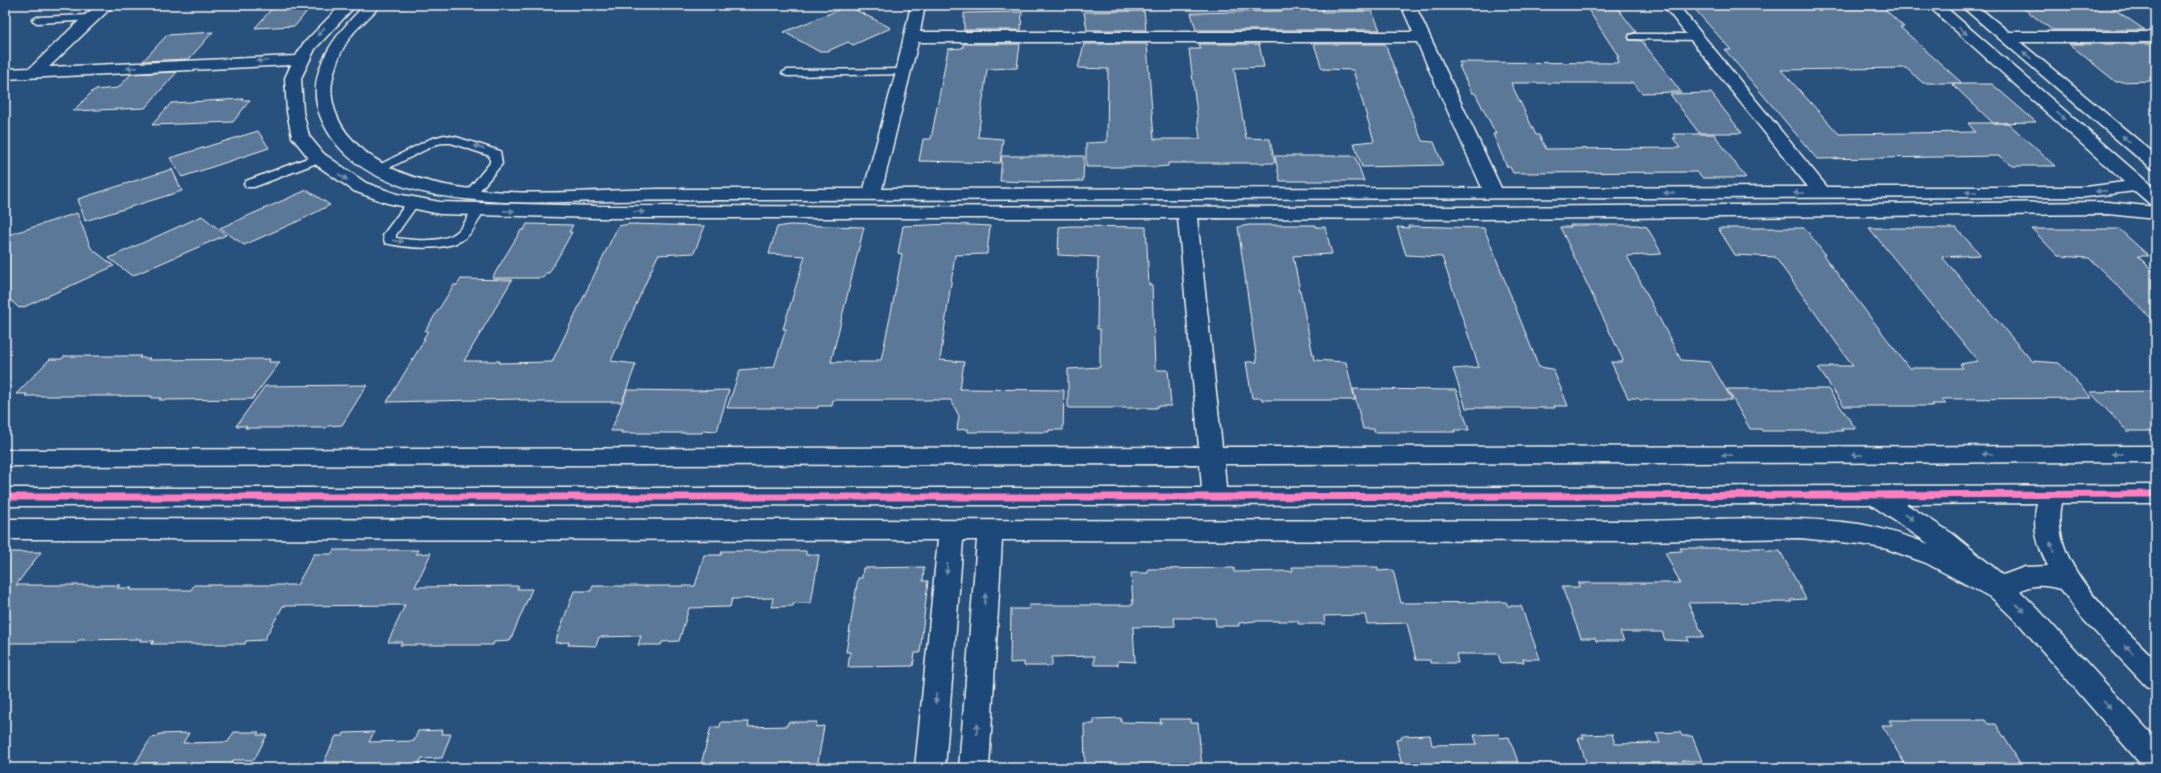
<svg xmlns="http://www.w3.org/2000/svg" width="2161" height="773" viewBox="0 0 2161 773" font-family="Itim,sans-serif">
<rect width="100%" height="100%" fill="#28517e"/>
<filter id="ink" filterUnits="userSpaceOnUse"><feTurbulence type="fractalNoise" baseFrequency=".025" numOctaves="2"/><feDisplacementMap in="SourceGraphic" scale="8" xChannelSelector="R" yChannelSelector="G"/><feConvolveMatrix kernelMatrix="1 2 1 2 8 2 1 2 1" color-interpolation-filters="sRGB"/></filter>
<g filter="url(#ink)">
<g fill="#5b7899" stroke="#f4f1e8">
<path d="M275,5h37l-17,21 -40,2z"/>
<path d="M1585,5h30l21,27 -7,2v6l13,1 39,51 -39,1 -9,-10h-122l25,52h3l7,14 134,-1 -7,-10h3l-3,-4h41l32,44h-43l-6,-6 -184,1 -3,-6h-3l-14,-33h3l-21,-41h-3l-13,-27h2l-2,-4 160,1 -2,-6h2z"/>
<path d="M1691,5h189l24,22h-4l62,56h-39l-17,-15 -125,2 58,64 136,-2 -7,-9h40l47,43h-42l-14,-10 -182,3 -92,-109h6z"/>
<path d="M2019,5h89l37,25h-93z"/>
<path d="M848,6l43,22 -38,17 -5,-3 -20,9h-10l-34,-19z"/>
<path d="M1322,7l1,5 49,-1 8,19h-184l-5,-17 92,-2 -1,-3z"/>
<path d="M1144,11l2,19h-59l-3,-18z"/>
<path d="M1022,12l-1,18h-57v-17z"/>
<path d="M213,32l-24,27 -46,2 24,-26z"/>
<path d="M963,44h57l-3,24 -30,1 -9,68 25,2 -3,24 -81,-2 4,-22h8l17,-90 15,-1z"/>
<path d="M1084,44h63l7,95h46l-11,-90h12l-2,-5h60l5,23 -30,1 12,70 24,1 5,24h-107v3l-11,1h-71v-24l21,-1 1,-73 -30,-1z"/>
<path d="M1314,44h71l37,97 12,1 9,23 -81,2 -8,-24 20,-2 -21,-71 -31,-1z"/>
<path d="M2069,44h87v34h-7l5,3 -38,1z"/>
<path d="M177,72l-32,36 -72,3 21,-21 24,-2 13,-14z"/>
<path d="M1952,84h40l44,38 -43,1z"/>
<path d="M1711,93l31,40h-43l-29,-39z"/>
<path d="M243,99l-1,1h8l-17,22 -81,3 19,-22z"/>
<path d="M258,131l11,17 -87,29 -12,-19z"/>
<path d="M1002,156h82l-1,25 -46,1 -37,-1z"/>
<path d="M1275,156h80l9,25h-84z"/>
<path d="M172,169l10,22 -97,30 -7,-22z"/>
<path d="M307,190l23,15 -27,14 -59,26 -24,-17z"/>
<path d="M77,213l14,35 23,18 -90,41 -5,1 -14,-13v-59z"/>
<path d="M202,216l24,19 -94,41 -23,-18z"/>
<path d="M527,224l46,1 -4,7h3l-12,22 -11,19h-3l-3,5h-51l29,-48h3z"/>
<path d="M630,224l75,2 -11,27 -36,2 -47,106 25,3 -14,38h-94l1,-2h-10l1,-1 -133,3 38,-63h-2l5,-8h-3l29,-46h3l4,-6 51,1 -48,81h36l-1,2 53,-1 66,-136z"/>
<path d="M951,224l39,2 -3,28 -32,1 -15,105 24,2 -4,27 104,1 -1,40h-14v2h-81v-3l-11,1 2,-14 -8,-16h-118l-1,6h-14v2h-91l13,-38 34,-3 12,-38h-3l22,-73 -36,-2 8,-27 12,-2 75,2 -33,135h45v-2h5l12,-57 9,-49 -4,-1 5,-27z"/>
<path d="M1249,225h67v2h9l7,27 -39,2 21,104 32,2 9,38h-93v-2h-10l-6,-36h11l-19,-135z"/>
<path d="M1570,225h67l10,2 15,27 -35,2 54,104 29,2 22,38h-92l-2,-2h-10l-17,-36h11l1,-2 -63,-133h11z"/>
<path d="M1071,226l75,1 3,58h3l3,82 2,3h11l3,36h-14v2h-89v-39l32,-2v-38h-3l1,-72 -40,-2 1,-28z"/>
<path d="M1408,226l76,2 55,139 14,2 15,37h-14l1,2h-89l-13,-39 26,-2 -37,-110 -36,-2 -9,-28 12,1z"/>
<path d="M1718,228h87l20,27h-2l86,113h54l-3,-4 18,-3 -109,-133h87l25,27 -39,2 90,104 27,2 33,35 -150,1 4,5h-14l2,2h-90l-26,-38h12l-1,-2h24l-78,-109 -40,-2z"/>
<path d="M2032,229h87l30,27h-11l18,18v49l-67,-65 -31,-2z"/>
<path d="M64,356h77l-2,2h11l-2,2 122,-1 -1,3h11l-28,37 -93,1 2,-2h-10l1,-2h-127l2,-2h-11l34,-35h12z"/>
<path d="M367,385l-25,40 -14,1 -2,2h-81l2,-2h-11l29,-40z"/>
<path d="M1353,389l103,1 13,40h-15l1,2h-81v-3h-11z"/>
<path d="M1727,389h101l28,40h-15l2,2h-81l-1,-2h-11z"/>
<path d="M627,390l66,1 36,-1 -12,41 -14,-1 -1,3h-81l1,-2h-11z"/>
<path d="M2156,391v40h-29l-37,-39z"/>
<path d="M1680,548h84l2,3h14l26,48 -16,1 2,2 -104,1 16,34h-17l2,4 -24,-1 -3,-8h-42l4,9h-28l-1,-3h-14l-19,-51h17l-1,-4h102l-15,-31 17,-1z"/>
<path d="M334,550h84l-2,4 15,-1 -16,34 104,-1 -2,3h15l-22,52 -16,1 -1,3h-93l2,-3h-14l17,-37 -122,1 -19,34 -18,1 -1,3h-94l3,-3h-14l1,-2 -62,1 -3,3h-71v-91h36l-25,33h104l-3,3h15l-2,2h61l3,-5h103l17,-31h17z"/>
<path d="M722,551h84v4h13l-8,48h-17l-1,3 -22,1 2,-9 -41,1 -2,8 -41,1 -10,33 -17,1 -1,3h-23l3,-9 -42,1 -3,9 -28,-1 1,-3 -14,1 19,-52h17l2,-5h102l9,-31h17z"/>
<path d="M924,567l-1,14h5l-8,72h-5l-2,13 -65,1 2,-15h-4l12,-74h4l1,-10z"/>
<path d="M1292,567h86v4l15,-1 8,33 105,-1 2,4h13l19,53h-17l1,3 -23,1 -3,-9h-42l2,9h-28v-3h-14l-9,-37 -40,1 -2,-9 -41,1 1,8h-27v-3h-43l-16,2v3h-23l-1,-8h-41l1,8 -42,1 2,35 -17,-1v4h-24v-9l-42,1v9h-28v-4l-14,1 1,-54h18v-4h104l-2,-32h17v-4l86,-1v4l59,-1z"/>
<path d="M1121,718v4l40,1 -1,-4h30v4h8l4,45h-117l-1,-44h10v-5z"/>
<path d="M1889,720h96l3,4h8l27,44h-116l-25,-43h10z"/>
<path d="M721,722h28l-1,5 39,-1 1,-4h29l-1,5 8,-1 -7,42h-117l11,-41h9z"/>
<path d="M443,730l-1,4h9l-9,24 -21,1 -4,9h-75l3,-6h-21l12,-26h7l1,-3 30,-1 -5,10 45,-1 4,-10z"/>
<path d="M234,732h25l-2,3h10l-13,25h-21l-5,8h-74l3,-5 -22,1 16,-26 6,-1 2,-3 30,-1 -6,10 45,-1z"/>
<path d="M1680,732l2,4h10l10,25h-20l3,7h-75l-1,-3h-22l-9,-27h6l-2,-3 30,-1 3,10 45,-1 -4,-10z"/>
<path d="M1499,734l1,4 9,-1 9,25h-21l2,6h-75l-1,-2h-21l-6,-26 6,-1 -1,-3 29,-1 2,10 45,-1 -3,-9z"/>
</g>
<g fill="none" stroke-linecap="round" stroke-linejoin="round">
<defs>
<g id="lane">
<path d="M90,15l5,3 -1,2 -57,3 -5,-3 5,-3z"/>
<path d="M1634,34h62l5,3 -5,3 -66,-1 -1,-2 1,-2z"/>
<path d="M904,69l4,1 1,2 -1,2 -121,2 -5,-3 5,-3z"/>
<path d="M444,135l12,2 44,14 2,13 -27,32 -4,1 -6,-4 25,-30v-7l-39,-13h-7l-7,1 -56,28h-8l-2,-3 59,-30z"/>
<path d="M318,154l4,1 2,3 -2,3 -68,26h-8l-2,-3 2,-3z"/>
<path d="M412,200l6,4 -22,31v3c17,2 48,6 62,-7 7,-6 10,-16 16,-24h8l2,3c-5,9 -10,22 -19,28 -18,14 -59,10 -80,5l-2,-8 25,-34z"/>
</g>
<g id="street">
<path d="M98,5h16l-65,62 247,-11 7,-12 38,-39h15l-41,44 -14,29 2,34 6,24 15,18 42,29 31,11 43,8 157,4 881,1 630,-5 48,5v12l-48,-5 -630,5 -281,-1 25,229 934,-1v16l-932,2 2,24 930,-3v18h-95c-13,62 56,117 95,157v30l-10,-4 -64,-68 -21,-29c-14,-3 -29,-6 -41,2l18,18 118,130v29h-12l-124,-143 -28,-27 -66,-35 -39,-14 -27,-5 -60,-6 -163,3 -635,-1 -13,228h-30l18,-228h-14l-18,228h-30l23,-228 -933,-1v-20l1632,2c74,-1 149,-7 222,3 24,4 47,12 70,20l-59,-40 -1865,2v-18h1197l-2,-24 -1195,2v-16l1194,-3 -21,-229h-581l-157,-4 -53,-11 -33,-12 -42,-29 -20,-25 -5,-25 -2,-34 6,-13 -286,14v-10l25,-1 55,-53zM1906,504l131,-1c-5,24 0,42 11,63l-23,1 -22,8 -50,-41z"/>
<path d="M365,5h15c-7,10 -18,18 -26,27 -11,13 -19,32 -22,50 -3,20 6,42 19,56 62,73 221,52 308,51 68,0 137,0 205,0l32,-117 15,-67h14l-5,27h493l-12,-27h14l86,183 307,-1 -145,-182h15l149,182h259l38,-5 -197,-177h16l203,176 10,9v16l-6,-2 -15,-13 -49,6 -1334,3c-47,0 -94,0 -141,1 -87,1 -249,16 -290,-83 -18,-44 14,-84 44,-113zM918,42h499l65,146 -600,1z"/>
<path d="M1960,5h16l33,27h147v10h-136l136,113v14l-6,-1z"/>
</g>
</defs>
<use href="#lane" stroke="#f4f1e8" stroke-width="3"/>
<use href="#street" stroke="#f4f1e8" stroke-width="3"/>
<use href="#lane" fill="#1f4a7a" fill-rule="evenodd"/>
<use href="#street" fill="#1f4a7a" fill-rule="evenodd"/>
<defs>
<path id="cycleway" d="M5,497h1210l941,-3"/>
</defs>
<use href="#cycleway" stroke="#1f4a7a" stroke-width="10"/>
<use href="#cycleway" stroke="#ff80c0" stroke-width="7"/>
</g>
<defs><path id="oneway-solid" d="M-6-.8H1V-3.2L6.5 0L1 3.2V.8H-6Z"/></defs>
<g fill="#748da6">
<use href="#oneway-solid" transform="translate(1963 31) rotate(41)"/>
<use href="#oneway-solid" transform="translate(321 32) rotate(132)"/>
<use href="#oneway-solid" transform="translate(2027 55) rotate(-140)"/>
<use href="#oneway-solid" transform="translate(262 61) rotate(177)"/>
<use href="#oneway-solid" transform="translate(132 68) rotate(177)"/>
<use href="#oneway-solid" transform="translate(2061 116) rotate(41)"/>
<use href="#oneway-solid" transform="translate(2126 139) rotate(-140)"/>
<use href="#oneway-solid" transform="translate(479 147) rotate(-163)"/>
<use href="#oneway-solid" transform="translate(343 177) rotate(33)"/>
<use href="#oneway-solid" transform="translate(2101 191) rotate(176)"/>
<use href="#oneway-solid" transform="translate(1971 192) rotate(180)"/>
<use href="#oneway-solid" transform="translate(1669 193) rotate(180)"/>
<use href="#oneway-solid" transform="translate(1799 193) rotate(180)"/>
<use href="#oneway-solid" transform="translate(509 211) rotate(1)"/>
<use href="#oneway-solid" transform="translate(639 212)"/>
<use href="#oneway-solid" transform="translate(398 241) rotate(6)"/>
<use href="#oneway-solid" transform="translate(1987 454) rotate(180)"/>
<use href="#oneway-solid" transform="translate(2117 454) rotate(180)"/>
<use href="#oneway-solid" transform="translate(1727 455) rotate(180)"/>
<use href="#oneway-solid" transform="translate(1857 455) rotate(180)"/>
<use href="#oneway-solid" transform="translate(1909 517) rotate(33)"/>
<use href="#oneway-solid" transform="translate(2052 547) rotate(-108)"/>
<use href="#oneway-solid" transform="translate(947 569) rotate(95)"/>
<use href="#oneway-solid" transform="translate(985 599) rotate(-86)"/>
<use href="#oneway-solid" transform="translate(2020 608) rotate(45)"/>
<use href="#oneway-solid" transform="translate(2129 649) rotate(-133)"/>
<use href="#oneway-solid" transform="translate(936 698) rotate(95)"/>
<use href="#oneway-solid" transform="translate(2107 704) rotate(49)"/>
<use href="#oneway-solid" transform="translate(977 729) rotate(-86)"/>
</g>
</g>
<rect width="2161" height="773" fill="none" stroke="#1f4a7a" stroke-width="20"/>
<rect x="10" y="10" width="2141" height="753" fill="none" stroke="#f4f1e8" stroke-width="1.5" filter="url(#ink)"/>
</svg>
